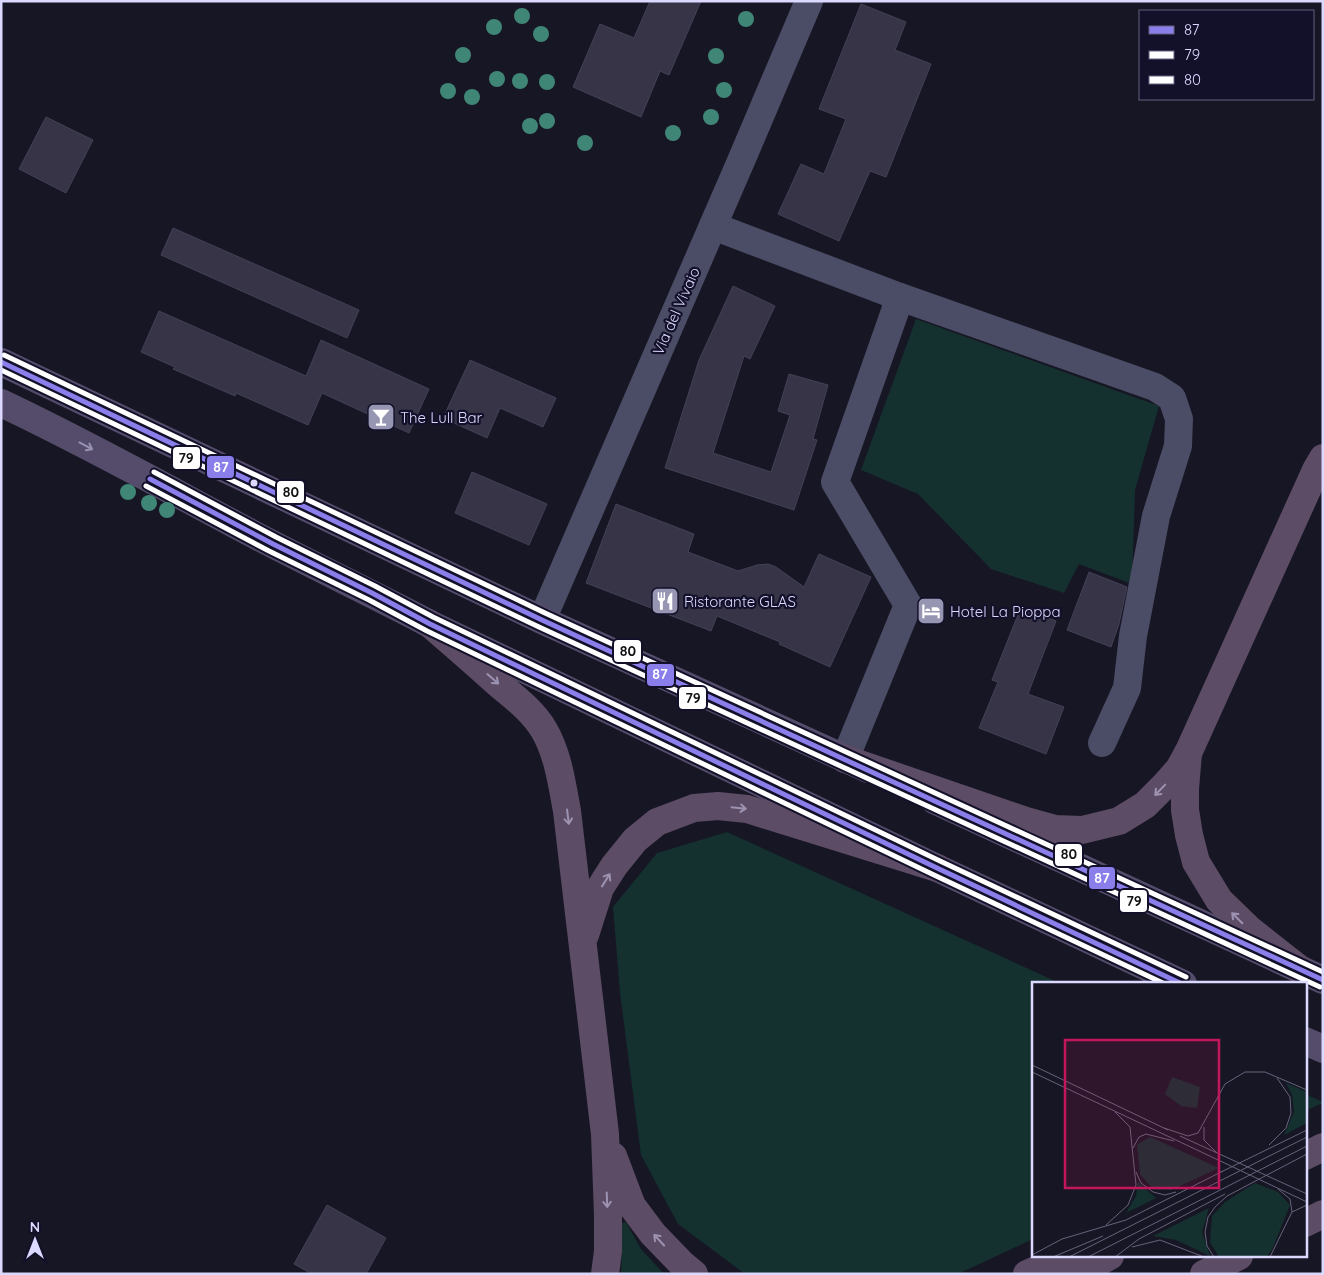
<svg xmlns="http://www.w3.org/2000/svg" width="1324" height="1275" viewBox="0 0 1324 1275" font-family="Quicksand,sans-serif">
<rect width="100%" height="100%" fill="#171624"/>
<g fill="#14302f">
<path d="M916,319l243,87 -24,84 -3,94 -53,-20 -15,29 -73,-24 -73,-75 -57,-24z"/>
<path d="M727,832l335,152h-29v255l-75,35h-213l-67,-50 -37,-69 -21,-162 -7,-86 44,-54z"/>
<path d="M1305,1094l18,8v1l-18,8z"/>
<path d="M626,1222l15,27 23,25h-43l1,-31v-20z"/>
</g>
<g fill="#363446" stroke="#434157">
<path d="M650,1h51l-32,74 -9,-4 -19,46 -68,-30 27,-63 34,14z"/>
<path d="M861,4l45,18 -11,28 36,14 -45,113 -16,-6 -31,70 -61,-27 23,-50 23,10 22,-55 -27,-10z"/>
<path d="M46,117l47,23 -27,53 -47,-24z"/>
<path d="M173,228l186,82 -12,28 -186,-83z"/>
<path d="M733,286l42,20 -25,53 -6,-3 -31,97 58,19 19,-57 -12,-4 11,-37 39,11 -15,54 4,1 -23,70 -129,-42 34,-108z"/>
<path d="M159,311l147,65 15,-36 108,49 -20,44 -87,-40 -14,32 -72,-32 -1,3 -62,-27 2,-2 -34,-15z"/>
<path d="M470,360l86,38 -13,29 -43,-19 -13,30 -44,-20z"/>
<path d="M472,472l75,32 -18,41 -74,-32z"/>
<path d="M616,504l78,30 -6,18 50,19 19,-6 11,-1 8,3 28,20 15,-33 52,23 -41,90 -51,-23 1,-2 -63,-26 -6,15 -125,-48z"/>
<path d="M1089,572l38,15 -8,37 -8,23 -44,-17z"/>
<path d="M1021,607l35,14 -28,73 36,13 -18,47 -67,-26 19,-46 -6,-2z"/>
<path d="M327,1205l59,33 -20,36h-54l-18,-10z"/>
</g>
<g fill="none" stroke-linecap="round" stroke-linejoin="round">
<g stroke="#4b4c65" stroke-width="28">
<path d="M713,226l187,71 255,90 17,11 7,21 -1,27 -22,70 -23,120 -6,52 -25,55"/>
<path d="M542,620l199,-459 68,-160"/>
<path d="M845,759l63,-154 -73,-123 65,-185"/>
</g>
<g stroke="#544c6a" stroke-width="28">
<path d="M1,362l541,258 326,149"/>
<path d="M1,403c85,40 167,86 250,130 59,31 120,60 179,91l507,244 246,116"/>
<path d="M934,800l389,180"/>
<path d="M1305,1041l18,8"/>
</g>
<g stroke="#5d4c65" stroke-width="28">
<path d="M430,624c22,19 44,38 66,58 17,14 37,29 48,48 14,24 18,54 23,81l38,323 3,82v35l-3,23"/>
<path d="M1188,753l-3,36v21l4,25 7,27 23,38 31,30 52,41"/>
<path d="M845,759l181,62 29,8 27,1 37,-9 26,-16 20,-20 14,-16 10,-18 127,-281 7,-12"/>
<path d="M585,935l15,-47 14,-22 21,-26 22,-18 37,-14 24,-2 29,3 190,59"/>
<path d="M613,1156l19,50 21,28 29,30 12,10"/>
<path d="M1305,1156l18,-9"/>
<path d="M1305,1223l18,-9"/>
<path d="M1027,1274l40,-18"/>
<path d="M1076,1274l34,-18"/>
<path d="M1204,1274l35,-18"/>
</g>
<defs>
<g id="bus-1">
<path d="M1,362l541,258 781,360"/>
<path d="M150,479l123,65 99,49 58,31 507,244 245,116"/>
</g>
<g id="bus-2">
<path d="M1,370l538,257 781,360"/>
<path d="M146,486l123,65 100,49 58,31 507,244 231,109"/>
</g>
<g id="bus-3">
<path d="M4,355l541,258 778,359"/>
<path d="M154,472l122,65 99,49 58,31 507,244 246,116"/>
</g>
</defs>
<use href="#bus-1" stroke="#13102a" stroke-width="9"/>
<use href="#bus-2" stroke="#13102a" stroke-width="9"/>
<use href="#bus-3" stroke="#13102a" stroke-width="9"/>
<use href="#bus-1" stroke="#8a7eea" stroke-width="5"/>
<use href="#bus-2" stroke="#fff" stroke-width="5"/>
<use href="#bus-3" stroke="#fff" stroke-width="5"/>
</g>
<g fill="#408676">
<circle cx="522" cy="16" r="8"/>
<circle cx="746" cy="19" r="8"/>
<circle cx="494" cy="27" r="8"/>
<circle cx="541" cy="34" r="8"/>
<circle cx="463" cy="55" r="8"/>
<circle cx="716" cy="56" r="8"/>
<circle cx="497" cy="79" r="8"/>
<circle cx="520" cy="81" r="8"/>
<circle cx="547" cy="82" r="8"/>
<circle cx="724" cy="90" r="8"/>
<circle cx="448" cy="91" r="8"/>
<circle cx="472" cy="97" r="8"/>
<circle cx="711" cy="117" r="8"/>
<circle cx="547" cy="121" r="8"/>
<circle cx="530" cy="126" r="8"/>
<circle cx="673" cy="133" r="8"/>
<circle cx="585" cy="143" r="8"/>
<circle cx="128" cy="492" r="8"/>
<circle cx="149" cy="503" r="8"/>
<circle cx="167" cy="510" r="8"/>
</g>
<defs><path id="oneway-shaft" d="M-6 0H5M1.5-3L5.5 0L1.5 3" fill="none" stroke-width="1.6" stroke-linecap="round" stroke-linejoin="round" transform="scale(1.25)"/></defs>
<use stroke="#9892b4" href="#oneway-shaft" transform="translate(86 446) rotate(28)"/>
<g stroke="#9c92b2">
<use href="#oneway-shaft" transform="translate(493 679) rotate(41)"/>
<use href="#oneway-shaft" transform="translate(1160 790) rotate(134)"/>
<use href="#oneway-shaft" transform="translate(739 808) rotate(6)"/>
<use href="#oneway-shaft" transform="translate(568 817) rotate(83)"/>
<use href="#oneway-shaft" transform="translate(606 880) rotate(-58)"/>
<use href="#oneway-shaft" transform="translate(1237 918) rotate(-135)"/>
<use href="#oneway-shaft" transform="translate(607 1200) rotate(88)"/>
<use href="#oneway-shaft" transform="translate(659 1240) rotate(-133)"/>
</g>
<defs>
<symbol id="bar-square" viewBox="-11 -11 22 22"><rect x="-9" y="-9" width="18" height="18" rx="4" fill="#9695b2" stroke="#13102a"/><path d="M-6-5H6L.8 .8V4.5H3.5V6h-7V4.5H-.8V.8Z" fill="#fff"/></symbol>
<symbol id="restaurant-square" viewBox="-11 -11 22 22"><rect x="-9" y="-9" width="18" height="18" rx="4" fill="#9695b2" stroke="#13102a"/><path d="M-5-6h1v4h1v-4h1v4h1v-4h1v5L-1.5 .5V6h-2V.5L-5-1ZM5-6V6H3V1.5H1.5Q1.5-4 5-6Z" fill="#fff"/></symbol>
<symbol id="hotel-square" viewBox="-11 -11 22 22"><rect x="-9" y="-9" width="18" height="18" rx="4" fill="#9695b2" stroke="#13102a"/><path d="M-6-4.5h1.5V1H6V5H4.5V3h-9V5H-6ZM-4 0a1.8 1.8 0 1 1 3.6 0ZM.5 0V-2.5h3Q6-2.5 6 0Z" fill="#fff"/></symbol>
</defs>
<g fill-rule="evenodd">
<use href="#bar-square" x="365" y="401" width="32" height="32"/>
<use href="#restaurant-square" x="649" y="585" width="32" height="32"/>
<use href="#hotel-square" x="915" y="595" width="32" height="32"/>
</g>
<circle fill="#dbd9ff" stroke="#13102a" stroke-width="2" cx="254" cy="483" r="4.5"/>
<g text-anchor="middle" dominant-baseline="central" stroke-width="4.5" stroke-linejoin="round" paint-order="stroke">
<g font-size="15" fill="#dbd9ff" stroke="#13102a">
<text transform="translate(676 311) rotate(-66)">Via del Vivaio</text>
</g>
<g font-size="15" fill="#dbd9ff" stroke="#13102a" text-anchor="start">
<text x="400" y="417">The Lull Bar</text>
<text x="684" y="601">Ristorante GLAS</text>
<text x="950" y="611">Hotel La Pioppa</text>
</g>
</g>
<g transform="translate(1032 982)">
<rect width="275" height="275" fill="#171624"/>
<path d="M140,95l28,10 -3,21 -16,-2 -16,-12zM254,101l21,9v31l-23,12 10,-23 -2,-17zM118,155l69,31 -48,22 -18,-1 -13,-15 -3,-29zM106,200l18,16 -30,15 10,-17zM223,201l23,9 12,13 -18,45 -6,7h-47l-9,-15 2,-26 13,-14zM177,226l-7,24 8,24 -34,-16 -23,-4z" fill="#14302f"/>
<path fill="none" stroke="#65647c" stroke-width="1" d="M0,83l136,65M0,90l275,130M172,145v13l13,13M132,146l24,8 10,-3 27,-49 20,-12h20l42,18M148,154l127,58M237,163l17,-17 5,-15 -1,-16 -13,-19M101,166l6,-11 7,-3 28,7M104,190l5,11 12,9 12,3 11,-3M187,191l88,-43M260,230l15,-7M74,243l22,-20 8,-20 -6,-58 -15,-15M100,265l28,-7 44,17M0,273l30,-16 64,-19 97,-49M21,275l50,-21M37,275l238,-120M56,275l219,-111M83,275l24,-18 86,-45M182,275l-7,-11 -2,-14 3,-15 7,-10 12,-11 80,-42M238,275l22,-45 -2,-13 -12,-10"/>
<path fill="#c2185b" fill-opacity="0.15" stroke="#c2185b" stroke-width="2.5" d="M33,58h154v148h-154z"/>
<rect width="275" height="275" fill="none" stroke="#dbd9ff" stroke-width="2.5"/>
</g>
<g stroke="#13102a" stroke-width="2">
<rect x="172" y="446" width="29" height="24" rx="5" fill="#fff"/>
<rect x="206" y="455" width="29" height="24" rx="5" fill="#8a7eea"/>
<rect x="276" y="480" width="29" height="24" rx="5" fill="#fff"/>
<rect x="613" y="639" width="29" height="24" rx="5" fill="#fff"/>
<rect x="646" y="663" width="29" height="24" rx="5" fill="#8a7eea"/>
<rect x="678" y="686" width="29" height="24" rx="5" fill="#fff"/>
<rect x="1054" y="843" width="29" height="24" rx="5" fill="#fff"/>
<rect x="1088" y="866" width="28" height="24" rx="5" fill="#8a7eea"/>
<rect x="1119" y="889" width="29" height="24" rx="5" fill="#fff"/>
</g>
<g font-size="14" text-anchor="middle" font-weight="bold" fill="#fff">
<text x="221" y="472">87</text>
<text x="660" y="679">87</text>
<text x="1102" y="883">87</text>
</g>
<g font-size="14" text-anchor="middle" font-weight="bold" fill="#111">
<text x="186" y="463">79</text>
<text x="291" y="497">80</text>
<text x="628" y="656">80</text>
<text x="693" y="703">79</text>
<text x="1069" y="859">80</text>
<text x="1134" y="906">79</text>
</g>
<rect width="1324" height="1275" fill="none" stroke="#dbd9ff" stroke-width="5"/>
<rect x="1139" y="10" width="175" height="90" fill="#13102a" stroke="#63607f"/>
<rect x="1149" y="26" width="25" height="8" fill="#8a7eea" stroke="#63607f"/>
<text x="1184" y="35" font-size="15" fill="#dbd9ff">87</text>
<rect x="1149" y="51" width="25" height="8" fill="#ffffff" stroke="#63607f"/>
<text x="1184" y="60" font-size="15" fill="#dbd9ff">79</text>
<rect x="1149" y="76" width="25" height="8" fill="#ffffff" stroke="#63607f"/>
<text x="1184" y="85" font-size="15" fill="#dbd9ff">80</text>
<g transform="translate(35 1240)" stroke="#13102a" stroke-width="4" paint-order="stroke">
<path d="M0-4L9 19L0 12L-9 19Z" fill="#dbd9ff"/>
<text y="-8" font-size="14" font-weight="bold" text-anchor="middle" fill="#dbd9ff">N</text>
</g>
</svg>
